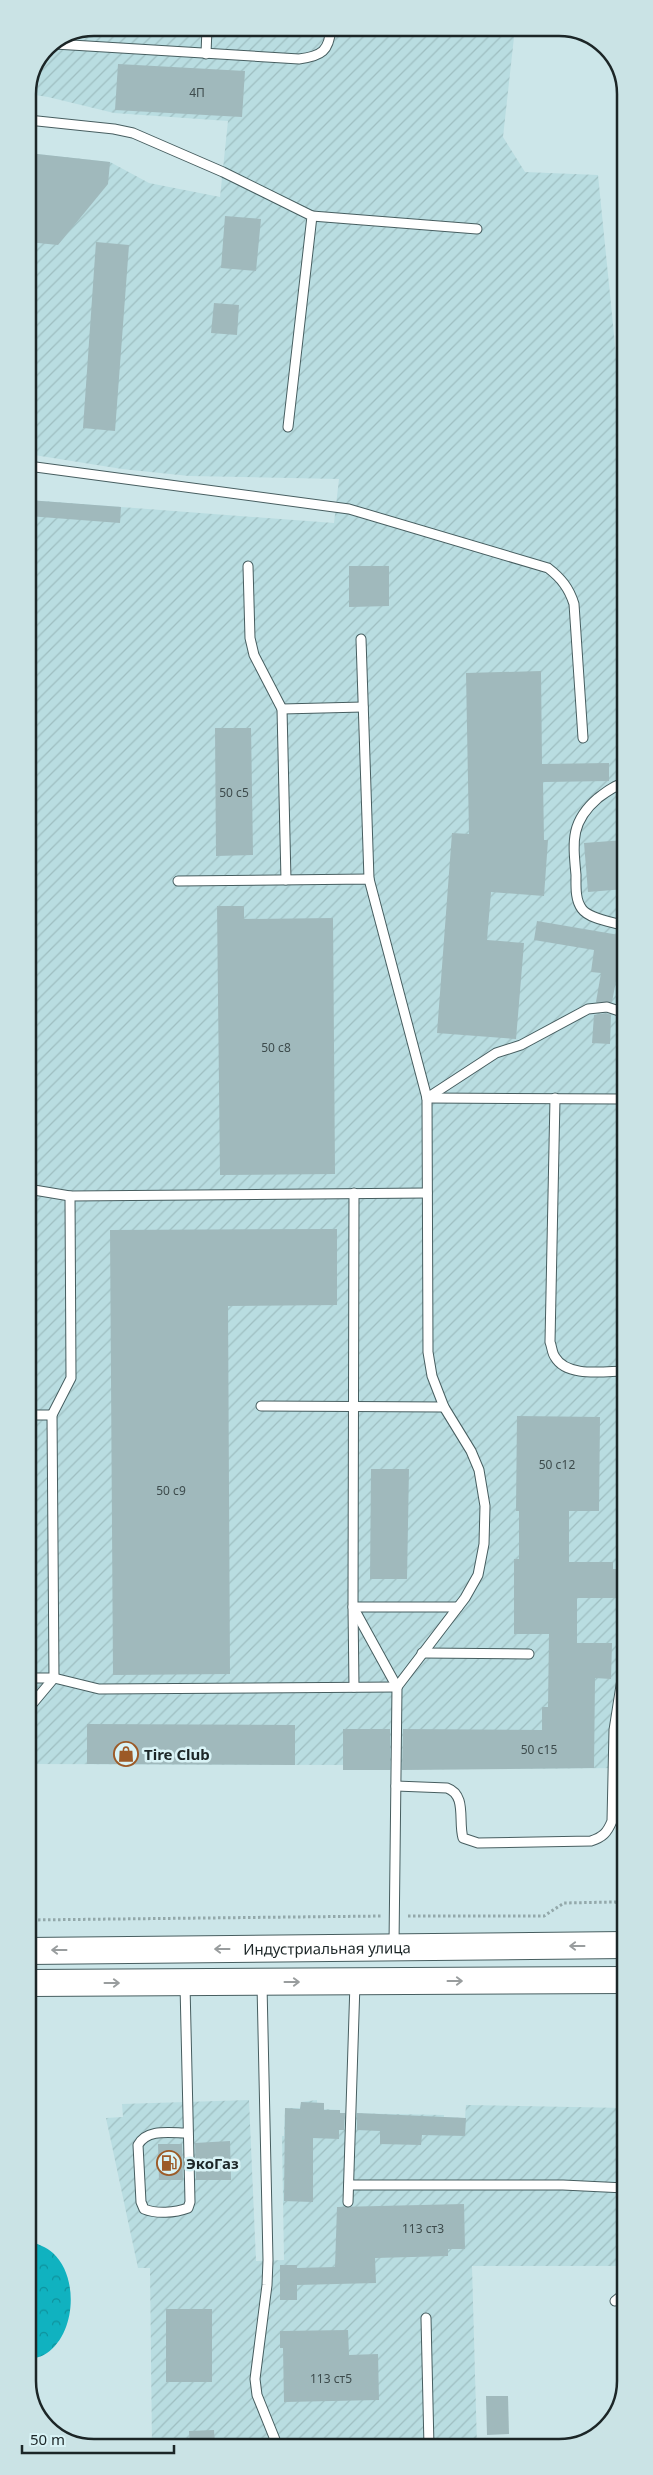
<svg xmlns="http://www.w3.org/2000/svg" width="653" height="2475" viewBox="0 0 653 2475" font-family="'Noto Sans',sans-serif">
<defs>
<pattern id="industrial-furrows" width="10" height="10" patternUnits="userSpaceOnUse" patternTransform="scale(1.25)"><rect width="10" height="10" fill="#b9dde1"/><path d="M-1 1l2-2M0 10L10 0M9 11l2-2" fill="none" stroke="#9ebec1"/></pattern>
<pattern id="forest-crowns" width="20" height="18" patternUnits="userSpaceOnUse" patternTransform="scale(1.25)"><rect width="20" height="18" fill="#10b2c0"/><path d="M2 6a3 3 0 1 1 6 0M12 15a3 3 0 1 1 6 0" fill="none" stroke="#0e919c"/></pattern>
</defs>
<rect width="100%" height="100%" fill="#cce6e9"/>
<g fill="url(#industrial-furrows)">
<path d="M94,28h421l-12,109 22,35 73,3 26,259 1,1334 -282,2v-5l-315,-1v-1264l306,23 5,-44 -150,-3 -67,-7 -94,-15v-301l82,9 39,21 71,14 8,-76 -114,-8 -66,-16 -20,-3 19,-47z"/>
<path d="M249,2100l7,161 28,-1 -2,-124h2l1,-28h15l1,-6 16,-2v3h7v6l16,1v3l104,2v2l21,1 1,-13 159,3v158h-153l5,180 -325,1 -2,-179h-12l-32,-150 17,-1 -1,-13z"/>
</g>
<path fill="url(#forest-crowns)" d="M29,2240c7,4 18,7 24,13 26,24 23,80 -6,100 -5,4 -13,5 -18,7z"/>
<g fill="#a0b9bc">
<path d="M118,64l127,7 -3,46 -127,-7z"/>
<path d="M28,153l82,9 -2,22 -50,61 -30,-3z"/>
<path d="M225,216l36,3 -5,52 -35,-3z"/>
<path d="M96,242l33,3 -14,186 -32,-3z"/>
<path d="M214,303l25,2 -2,30 -26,-2z"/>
<path d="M28,500l93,7 -1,16 -92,-7z"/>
<path d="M349,566h40v40l-40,1z"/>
<path d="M541,671l1,93 67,-1v18l-66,1 1,58h4l-4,56 -53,-4 -4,48 37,3 -8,96 -79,-6 15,-200 17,1 -3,-161z"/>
<path d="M215,728h36l2,127 -37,1z"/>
<path d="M625,840v49l-37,3 -4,-49z"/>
<path d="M217,906h27v13l89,-1 2,256 -115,1z"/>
<path d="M537,921l88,15v19h-4l-9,47h-16l5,-29 -10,-1 3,-22 -60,-10z"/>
<path d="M606,1013l5,2 -1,29 -18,-1 2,-28z"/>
<path d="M337,1229v76l-109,1 2,368 -117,1 -3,-445z"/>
<path d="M517,1416l83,1 -1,94h-30v51h44v7h3v29h-39v45h35l-1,36 -16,-1 -1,90 -192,2 1,-41 139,1v-23h6l1,-73h-35v-75h5v-48h-3z"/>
<path d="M371,1469h38l-2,110h-37z"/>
<path d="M87,1724l208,1v40l-208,-1z"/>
<rect x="343" y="1729" width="47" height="41"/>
<path d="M301,2102l23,1v7h16v3h5l-1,17h-5v9l-26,-1v64l-29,-1 1,-93 15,1z"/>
<path d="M357,2113l109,5 -1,18 -43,-1 -1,10 -41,-1v-13l-23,-1z"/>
<path d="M230,2141l1,39h-35l-1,-37z"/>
<path d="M158,2144h24l1,36h-24z"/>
<path d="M464,2204l1,45h-17v7l-73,2 1,25 -79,2v15h-17v-35h17v3l38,-1 2,-60z"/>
<rect x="166" y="2309" width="46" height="73"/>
<path d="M348,2330l1,25 29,-1 1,46 -95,2 -1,-54h-3v-17z"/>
<path d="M486,2396h22l1,38 -22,1z"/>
<path d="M214,2430l1,17h-25l-1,-16z"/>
</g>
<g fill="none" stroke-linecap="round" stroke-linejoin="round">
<defs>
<g id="lane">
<path d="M55,44l244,15c23,-3 30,-8 32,-31"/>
<path d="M206,54l1,-26"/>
<path d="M28,120l86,9 19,4 90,39 89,44 -24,211"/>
<path d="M312,216l165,13"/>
<path d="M28,466l321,43 199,59c13,10 21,20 26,36l9,134"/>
<path d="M248,566l2,72 4,17 28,54 4,171"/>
<path d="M361,639l8,240"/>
<path d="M282,709l81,-2"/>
<path d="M625,783c-10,2 -19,9 -27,15 -28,24 -25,44 -22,77 0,11 -1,25 6,34 7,10 31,13 43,17"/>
<path d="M178,881l191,-2 58,219 1,254 4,24 12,31 27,44 8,19 6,36 -1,38 -6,31 -13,23 -68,89"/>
<path d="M427,1098l69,-45 25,-8 67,-36 19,-2 18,6"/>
<path d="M427,1098l198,1"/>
<path d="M555,1098l-5,244c2,5 2,11 5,15 12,21 50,14 70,14"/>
<path d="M28,1189l42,7"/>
<path d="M354,1193l-1,414 44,80 -3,258"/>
<path d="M261,1406l183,1"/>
<path d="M28,1415h24"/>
<path d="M422,1653l107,1"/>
<path d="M28,1678h26l45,11 298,-2"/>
<path d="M354,1687l-1,-80h105"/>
<path d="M28,1709l26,-31 -2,-263 19,-37 -1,-182 357,-3"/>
<path d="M396,1786l51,2c20,7 11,33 16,50l15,5 113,-2c12,-4 16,-8 21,-20l2,-91 8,-51 2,-65"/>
<path d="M185,1985l5,217 -2,6c-13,5 -32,6 -44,1l-3,-7 -3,-57c9,-17 33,-12 50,-12"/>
<path d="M262,1985l6,275 -1,25 -12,94 2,16 21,52"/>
<path d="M349,2185h214l62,3"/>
<path d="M348,2202l7,-219"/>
<path d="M615,2301l10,-8"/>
<path d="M426,2318l3,129"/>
</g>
<g id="primary">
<path id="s1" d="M28,1951l597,-6"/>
<path d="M29,1983l596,-3"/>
</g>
</defs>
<use href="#lane" stroke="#475e60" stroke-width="11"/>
<use href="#primary" stroke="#475e60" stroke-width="28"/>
<g stroke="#93a8aa" stroke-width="3" stroke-dasharray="2.5 2.5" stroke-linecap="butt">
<path d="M408,1916h136l20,-13 51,-1 10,4"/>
<path d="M28,1920l354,-4"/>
</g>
<use href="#lane" stroke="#fff" stroke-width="9"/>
<use href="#primary" stroke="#fff" stroke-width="26"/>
</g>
<defs><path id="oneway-shaft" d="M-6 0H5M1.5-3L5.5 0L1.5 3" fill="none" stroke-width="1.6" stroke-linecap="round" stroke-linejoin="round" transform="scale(1.25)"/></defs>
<g stroke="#999d9e">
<use href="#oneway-shaft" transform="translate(577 1946) rotate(180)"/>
<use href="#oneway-shaft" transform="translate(222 1949) rotate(180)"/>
<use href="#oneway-shaft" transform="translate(59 1950) rotate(180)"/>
<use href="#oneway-shaft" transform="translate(455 1981)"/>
<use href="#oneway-shaft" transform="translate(292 1982)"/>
<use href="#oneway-shaft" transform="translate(112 1983)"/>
</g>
<defs>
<symbol id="shop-ring" viewBox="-11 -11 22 22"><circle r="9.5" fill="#d9f3f6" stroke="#9c5a27" stroke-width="1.5"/><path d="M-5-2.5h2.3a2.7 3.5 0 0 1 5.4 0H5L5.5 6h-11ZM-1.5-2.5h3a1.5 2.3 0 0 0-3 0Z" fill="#9c5a27"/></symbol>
<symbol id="fuel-ring" viewBox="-11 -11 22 22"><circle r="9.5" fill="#d9f3f6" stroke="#9c5a27" stroke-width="1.5"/><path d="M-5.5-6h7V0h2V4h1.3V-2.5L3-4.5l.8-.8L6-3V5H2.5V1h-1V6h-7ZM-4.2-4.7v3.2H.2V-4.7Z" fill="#9c5a27"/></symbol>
</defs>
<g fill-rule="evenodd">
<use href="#shop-ring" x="112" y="1740" width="28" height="28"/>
<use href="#fuel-ring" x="155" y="2149" width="28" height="28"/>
</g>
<g text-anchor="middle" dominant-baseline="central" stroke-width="5" stroke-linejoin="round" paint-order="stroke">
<g font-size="12" fill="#3d4b4c">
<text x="197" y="92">4П</text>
<text x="234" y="792">50 с5</text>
<text x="276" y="1047">50 с8</text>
<text x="557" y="1464">50 с12</text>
<text x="171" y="1490">50 с9</text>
<text x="539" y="1749">50 с15</text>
<text x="423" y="2228">113 ст3</text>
<text x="331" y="2378">113 ст5</text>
</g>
<g font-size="15" font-weight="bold" fill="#1c2627" stroke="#d9f3f6" text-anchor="start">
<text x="144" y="1754">Tire Club</text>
<text x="186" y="2163">ЭкоГаз</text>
</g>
<g font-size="15" fill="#1c2627" stroke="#d9f3f6">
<text stroke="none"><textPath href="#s1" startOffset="299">Индустриальная улица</textPath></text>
</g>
</g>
<path d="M0 0H653V2475H0ZM94 36H559A58 58 0 0 1 617 94V2381A58 58 0 0 1 559 2439H94A58 58 0 0 1 36 2381V94A58 58 0 0 1 94 36Z" fill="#cae3e5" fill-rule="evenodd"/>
<path fill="none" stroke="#1c2627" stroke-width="2.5" d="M94 36H559A58 58 0 0 1 617 94V2381A58 58 0 0 1 559 2439H94A58 58 0 0 1 36 2381V94A58 58 0 0 1 94 36Z"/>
<path d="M22 2445v8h152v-8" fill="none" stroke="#1c2627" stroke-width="2.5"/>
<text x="30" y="2445" font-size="15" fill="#1c2627" stroke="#d9f3f6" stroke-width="4" paint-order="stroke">50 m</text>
</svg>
